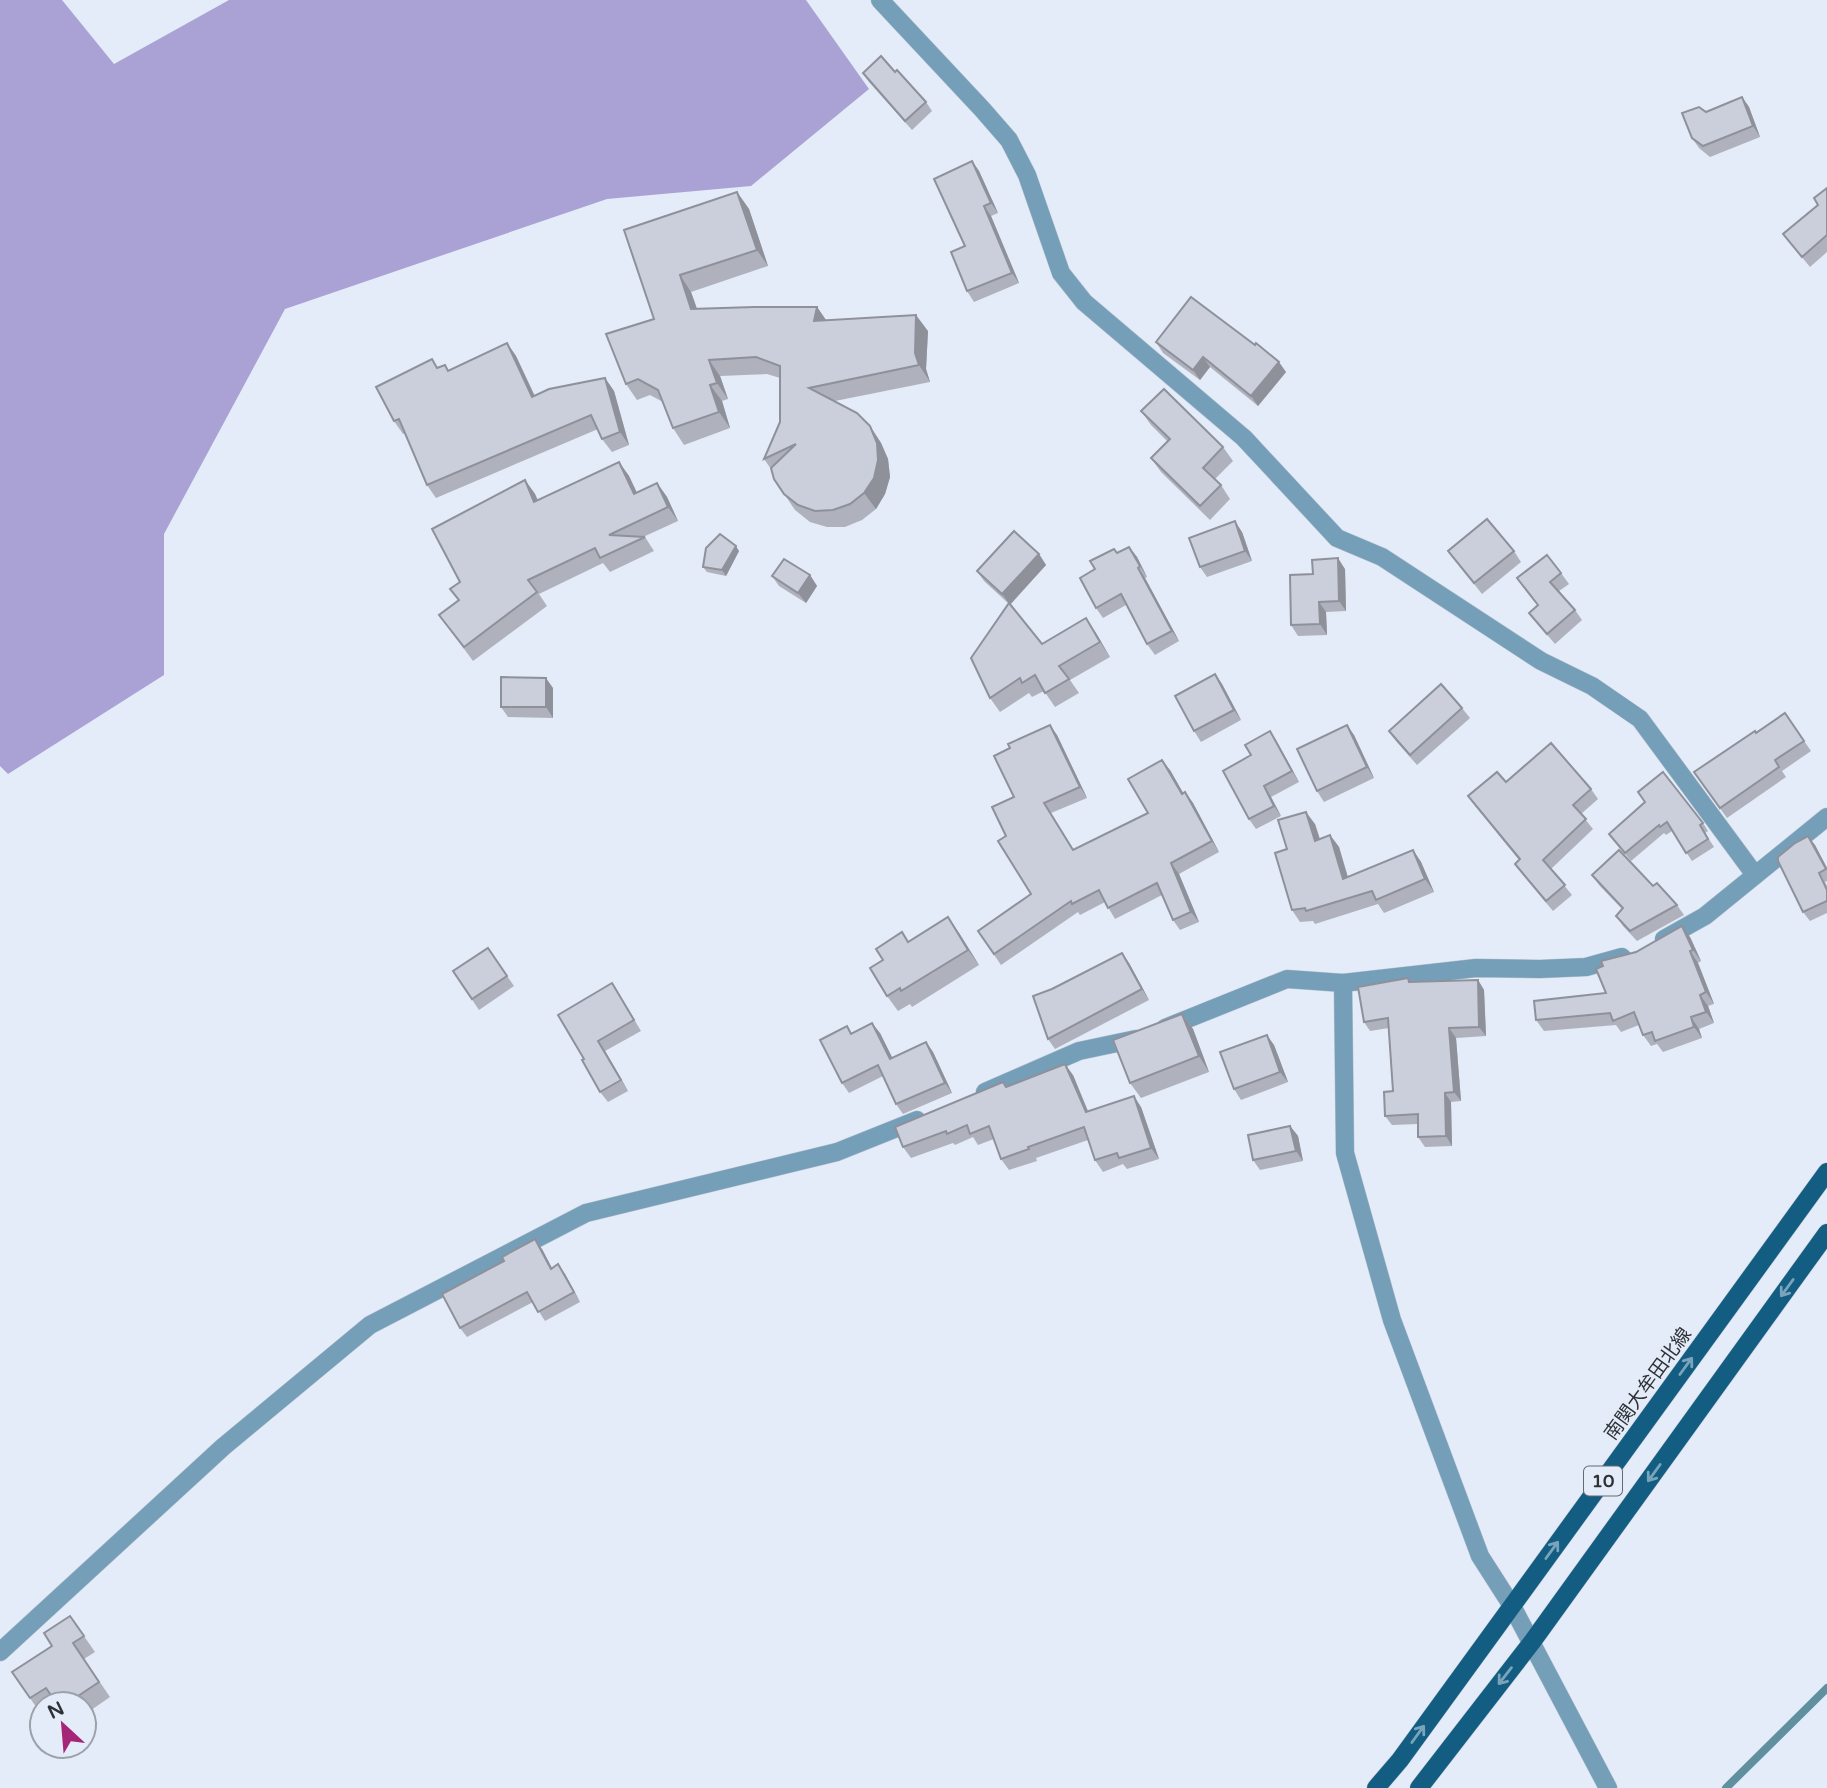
<svg xmlns="http://www.w3.org/2000/svg" width="1827" height="1788" viewBox="0 0 1827 1788" font-family="'Varela Round','Noto Sans JP',sans-serif">
<rect width="100%" height="100%" fill="#e3ecf8"/>
<path fill="#aaa2d5" d="M0,0h62l52,64 115,-64h577l63,89 -118,97 -144,13 -322,110 -121,225v141l-156,99 -8,-8z"/>
<g fill="none" stroke-linecap="round" stroke-linejoin="round">
<path stroke="#60909f" stroke-width="8" d="M1726,1788l101,-100"/>
<defs>
<g id="minor">
<path d="M880,0l102,109 27,31 18,35 34,98 23,29 160,136 93,100 45,19 159,104 51,25 48,33 115,156"/>
<path d="M1664,939l41,-23 122,-99"/>
<path d="M1343,983l2,170 47,167 88,236 32,50 96,182"/>
<path d="M1165,1028l122,-49 56,4 133,-15 64,1 46,-2 36,-10"/>
<path d="M985,1092l94,-41 57,-12"/>
<path d="M0,1652l223,-205 147,-122 216,-112 251,-61 80,-32"/>
</g>
<g id="primary">
<path d="M1376,1788l24,-28 112,-154 315,-434"/>
<path d="M1419,1788l113,-146 295,-409"/>
</g>
</defs>
<use href="#minor" stroke="#bfc7d1" stroke-width="19"/>
<use href="#primary" stroke="#bfc7d1" stroke-width="19"/>
<use href="#minor" stroke="#759fb9" stroke-width="18"/>
<use href="#primary" stroke="#125d81" stroke-width="18"/>
</g>
<g fill="#afb2bd">
<path d="M863,73l63,29 6,9 -20,19 -43,-48z"/>
<path d="M1742,97l7,10 11,30 -50,20 -11,-9 -7,-10 14,-26z"/>
<path d="M972,161l7,10 19,42 -7,3 28,67 -45,19 -7,-11 -2,-45z"/>
<path d="M1827,188v64l-17,15 -27,-33 35,-29z"/>
<path d="M737,192l12,17 19,57 -77,26 6,17 120,-2 9,13 102,11 -2,38 4,13 -95,19 35,25 11,17 7,16 2,18 -5,17 -9,15 -14,11 -17,7h-18l-17,-5 -15,-12 -21,-31 -3,-10 -7,-10 16,-37v-44l-13,-4 -47,2 8,23 -6,2 8,27 -46,17 -11,-17 -10,-26 -13,-7 -13,5 -11,-16 28,-65 -30,-89z"/>
<path d="M1156,342l130,30 -28,34 -48,-39 -10,13 -37,-27z"/>
<path d="M507,343l9,13 19,40 70,-18 9,13 15,54 -17,7 -10,-13 -4,-10 -162,69 -9,-13 -21,-52 -3,1 -9,-13 44,-53 11,2z"/>
<path d="M1141,411l82,36 10,14 -18,18 6,6 9,14 -20,21 -49,-48 -10,-14 17,-16 -17,-17z"/>
<path d="M619,462l10,14 8,17 20,-10 10,14 11,24 -35,16h2l9,14 -44,21 -7,-9 -64,31 8,12 -74,55 -34,-46 19,-14 2,-19 65,-102 10,14 3,6z"/>
<path d="M1242,532l10,29 -45,16 -7,-10z"/>
<path d="M1129,547l8,10 10,20 -2,1 34,63 -24,14 -8,-11 -21,-39 -23,13 -7,-10 -1,-39 22,-16z"/>
<path d="M739,551l-13,25 -19,-4 -4,-5z"/>
<path d="M1448,551h66l7,11 -39,32z"/>
<path d="M1039,554l7,11 -36,39 32,40 44,-26 24,39 -40,23 9,13 -24,14 -11,-16 -12,6 -3,-4 -29,19 -10,-14 19,-94 -25,-23 -7,-10z"/>
<path d="M1345,569l1,42 -20,1 1,23 -29,1 -7,-11 22,-51z"/>
<path d="M1561,573l8,11 -10,7 16,19 7,10 -27,24 -18,-21 -8,-10 9,-7 -21,-28z"/>
<path d="M810,575l7,11 -11,17 -27,-17 -7,-10z"/>
<path d="M1215,674l7,10 19,36 -40,22 -7,-11z"/>
<path d="M553,688v30l-45,-1 -7,-10z"/>
<path d="M1462,708l8,10 -53,47 -21,-24 -7,-10z"/>
<path d="M1785,713l26,38 -29,20 4,6 -59,41 -33,-46z"/>
<path d="M1270,731l7,11 22,40 -28,15 10,19 -25,13 -7,-10 2,-64z"/>
<path d="M1057,735l30,63 -36,15 23,37 74,-37 22,-43 13,23 2,-1 8,11 26,49 -40,22 20,48 -19,8 -7,-10 -11,-25 -47,24 -10,-17 -25,13 -2,-3 -77,53 -23,-34 53,-37 -25,-58 8,-39z"/>
<path d="M1354,735l20,43 -50,24 -7,-11z"/>
<path d="M1506,782l85,7 7,10 -17,15 12,15 -42,40 21,26 -19,16 -31,-37 -7,-10 4,-4 -44,-54 -7,-10z"/>
<path d="M1645,802l58,21 5,8 -3,2 9,14 -22,14 -20,-30 -6,4 -2,-2 -33,28 -22,-27z"/>
<path d="M1315,824l5,15 10,-4 9,12 9,30 65,-27 8,12 13,30 -50,21 -6,-9 -63,20 -2,-3 -13,1 -8,-12 -5,-61z"/>
<path d="M1815,845l12,23v13l-2,1 2,4v27l-17,8 -7,-9z"/>
<path d="M1592,875l61,11 24,19 7,10 -47,26 -14,-15 -7,-10 6,-7 -23,-24z"/>
<path d="M959,933l20,32 -67,42 -2,-3 -12,7 -11,-15 22,-54z"/>
<path d="M1690,937l11,24 -3,2 16,41 -6,2 6,17 -15,6 3,9 -39,14 -6,-8 -6,2 -8,-11 -4,-10 -18,7 -5,-7 -72,6 -8,-11 70,-27z"/>
<path d="M488,948l26,38 -35,24 -26,-39z"/>
<path d="M1129,963l20,37 -94,49 -7,-10z"/>
<path d="M1478,980l6,10 2,46 -30,2 5,63 -10,1 1,44 -27,1 -7,-10v-13l-26,1 -7,-9 8,-25 -4,-63 -19,3 -6,-9 47,-40z"/>
<path d="M619,994l22,37 -36,20 23,40 -20,11 -8,-10 -16,-33z"/>
<path d="M1182,1014l11,15 16,43 -68,26 -11,-15z"/>
<path d="M852,1033h28l12,25 34,-16 7,10 19,41 -49,21 -7,-10 -13,-28 -34,17 -7,-10z"/>
<path d="M1274,1045l14,37 -47,18 -7,-11z"/>
<path d="M1073,1075l15,36 53,-4 18,52 -32,10 -4,-5 -20,8 -8,-12 -7,-20 -52,18 1,3 -28,9 -8,-11 -7,-20 -16,6 -5,-8 -18,8 -2,-2 -42,15 -8,-11 100,-65 4,4z"/>
<path d="M1290,1126l8,10 5,25 -43,9 -7,-10z"/>
<path d="M542,1249l10,19 13,6 15,28 -35,19 -12,-19 -66,35 -7,-9z"/>
<path d="M70,1616l25,36 -11,7 26,38 -26,18v-11l-28,-1 -14,1v9l-1,1 -29,-42 40,-26z"/>
</g>
<g fill="#8e919a">
<path d="M1742,97l7,10 11,30 -7,-11z"/>
<path d="M972,161l7,10 19,42 -7,-10z"/>
<path d="M737,192l12,17 19,57 -11,-16z"/>
<path d="M984,206l7,10 28,67 -7,-10z"/>
<path d="M680,275l11,17 12,34 -12,-17z"/>
<path d="M817,307l11,16 -14,-2z"/>
<path d="M916,315l12,16 -2,38 4,13 -11,-17 -4,-12z"/>
<path d="M507,343l9,13 25,54 -9,-13z"/>
<path d="M1203,357l7,10 -10,13 -7,-10z"/>
<path d="M709,360l11,16 8,23 -11,-16z"/>
<path d="M1279,362l7,10 -28,34 -7,-10z"/>
<path d="M605,378l9,13 15,54 -9,-13z"/>
<path d="M710,385l12,16 8,27 -11,-16z"/>
<path d="M870,426l11,17 7,16 2,18 -5,17 -9,15 -12,-16z"/>
<path d="M619,462l10,14 15,32 -10,-14z"/>
<path d="M525,480l10,14 9,22 -10,-14z"/>
<path d="M657,483l10,14 11,24 -10,-14z"/>
<path d="M1235,521l7,11 10,29 -7,-10z"/>
<path d="M736,546l3,5 -13,25 -4,-6z"/>
<path d="M1129,547l8,10 10,20 -7,-11z"/>
<path d="M1039,554l7,11 -36,40 -8,-11z"/>
<path d="M1338,558l7,11 1,42 -7,-10z"/>
<path d="M1138,568l7,10 34,63 -7,-10z"/>
<path d="M810,575l7,11 -11,17 -8,-10z"/>
<path d="M1319,602l7,10 1,23 -7,-11z"/>
<path d="M1086,618l10,15 14,24 -10,-15z"/>
<path d="M1215,674l7,10 19,36 -7,-10z"/>
<path d="M546,678l7,10v30l-7,-11z"/>
<path d="M1050,725l7,10 30,63 -7,-11z"/>
<path d="M1347,725l7,10 20,43 -7,-11z"/>
<path d="M1270,731l7,11 22,40 -7,-11z"/>
<path d="M1162,760l8,10 20,35 -8,-11z"/>
<path d="M1264,786l7,11 10,19 -7,-10z"/>
<path d="M1185,792l8,11 26,49 -7,-11z"/>
<path d="M1306,812l9,12 9,29 -9,-12z"/>
<path d="M1330,835l9,12 13,45 -9,-13z"/>
<path d="M1808,836l7,9 12,23v2z"/>
<path d="M1413,850l8,12 13,30 -9,-13z"/>
<path d="M1171,863l8,11 20,48 -8,-10z"/>
<path d="M948,917l11,16 20,32 -11,-15z"/>
<path d="M1682,926l8,11 11,24 -8,-11z"/>
<path d="M1690,951l8,12 16,41 -8,-12z"/>
<path d="M1122,953l7,10 20,37 -7,-11z"/>
<path d="M1478,980l6,10 2,46 -7,-9z"/>
<path d="M1700,995l8,11 6,17 -8,-11z"/>
<path d="M1182,1014l11,15 16,43 -10,-16z"/>
<path d="M1691,1017l8,12 3,9 -8,-11z"/>
<path d="M872,1023l8,10 18,36 -8,-10z"/>
<path d="M1449,1028l7,10 5,63 -7,-9z"/>
<path d="M1267,1035l7,10 14,37 -8,-10z"/>
<path d="M598,1041l7,10 23,40 -7,-11z"/>
<path d="M926,1042l7,10 19,41 -7,-10z"/>
<path d="M1065,1064l8,11 20,49 -7,-12z"/>
<path d="M1445,1093l6,9 1,44 -6,-10z"/>
<path d="M1134,1096l7,11 18,52 -8,-11z"/>
<path d="M1290,1126l8,10 5,25 -7,-10z"/>
<path d="M535,1239l7,10 15,29 -6,-9z"/>
<path d="M558,1264l7,10 15,28 -6,-10z"/>
</g>
<g fill="#cbcfdc" stroke="#8e919a" stroke-width="2">
<path d="M881,56l14,16 2,-2 29,32 -21,19 -42,-48z"/>
<path d="M1742,97l11,29 -50,20 -11,-8 -10,-25 17,-6 7,5z"/>
<path d="M972,161l19,42 -7,3 28,67 -45,18 -16,-39 14,-6 -31,-67z"/>
<path d="M1827,188v47l-25,22 -19,-23 35,-29 -4,-7z"/>
<path d="M737,192l20,58 -77,25 11,34 63,-2h63l-3,14 102,-6 -1,38 4,12 -110,23 48,25 13,13 7,17 1,17 -4,18 -10,15 -14,11 -17,6 -18,1 -17,-6 -14,-11 -10,-15 -3,-11 25,-24 -32,15 16,-37v-56l-24,-9 -47,3 8,23 -7,2 9,27 -46,16 -15,-38 -20,-11 -12,5 -20,-50 48,-15 -30,-89z"/>
<path d="M1191,297l64,48 1,-2 23,19 -28,34 -48,-39 -10,13 -37,-28z"/>
<path d="M507,343l25,54 17,-8 56,-11 15,54 -18,7 -11,-24 -164,70 -28,-66 -5,2 -18,-34 56,-28 5,9 8,-3 3,6z"/>
<path d="M1164,389l59,58 -20,21 18,17 -21,21 -49,-48 19,-19 -29,-28z"/>
<path d="M619,462l15,32 23,-11 11,24 -59,28 36,2 -45,21 -5,-10 -67,32 9,12 -73,55 -25,-32 20,-15 -9,-11 10,-7 -28,-53 93,-49 9,22z"/>
<path d="M1487,519l27,32 -40,32 -26,-32z"/>
<path d="M1235,521l10,30 -45,16 -11,-29z"/>
<path d="M1014,531l25,23 -37,40 -25,-23z"/>
<path d="M720,534l16,12 -14,24 -19,-3 3,-19z"/>
<path d="M1129,547l11,19 -2,2 34,63 -25,13 -26,-50 -25,14 -16,-30 15,-9 -5,-8 24,-12 3,4z"/>
<path d="M1547,555l14,18 -11,9 25,28 -28,24 -18,-21 9,-8 -21,-27z"/>
<path d="M1338,558l1,43 -20,1 1,22 -29,1 -1,-50 23,-1 -1,-14z"/>
<path d="M784,559l26,16 -12,18 -26,-17z"/>
<path d="M1009,603l33,41 44,-26 14,24 -41,24 10,13 -24,14 -10,-18 -13,8 -2,-5 -30,20 -19,-40z"/>
<path d="M1215,674l19,36 -40,21 -19,-35z"/>
<path d="M501,677l45,1v29h-45z"/>
<path d="M1441,684l21,24 -52,47 -21,-24z"/>
<path d="M1785,713l19,28 -29,19 4,7 -59,41 -26,-36 61,-41 1,2z"/>
<path d="M1050,725l30,62 -36,16 29,47 75,-37 -20,-34 34,-19 20,34 3,-2 27,49 -41,22 20,49 -18,8 -16,-37 -49,25 -9,-18 -27,14 -1,-3 -77,53 -16,-23 53,-37 -33,-53 8,-5 -14,-29 22,-10 -20,-41 16,-8 -2,-4z"/>
<path d="M1347,725l20,42 -50,24 -20,-42z"/>
<path d="M1270,731l22,40 -28,15 10,20 -25,13 -26,-48 28,-16 -6,-10z"/>
<path d="M1551,743l40,46 -18,16 13,14 -43,41 22,25 -19,16 -31,-37 5,-5 -52,-63 29,-24 9,10z"/>
<path d="M1663,772l40,51 -3,2 8,14 -22,14 -19,-31 -7,5 -1,-2 -34,28 -16,-19 36,-32 -7,-10z"/>
<path d="M1306,812l9,29 15,-6 13,44 70,-29 12,29 -49,21 -4,-9 -66,20 -1,-3 -13,2 -17,-57 12,-4 -9,-29z"/>
<path d="M1808,836l18,33 -7,4 8,17v11l-24,11 -25,-51v-4l17,-14z"/>
<path d="M1619,850l34,36 4,-3 20,22 -47,26 -14,-15 7,-8 -31,-33z"/>
<path d="M948,917l20,33 -67,41 -1,-3 -13,8 -17,-28 13,-8 -7,-11 26,-17 6,10z"/>
<path d="M1682,926l11,24 -3,1 16,41 -6,3 6,17 -15,5 3,10 -39,14 -3,-9 -9,3 -9,-23 -21,9 -3,-8 -74,7 -2,-19 72,-8 -10,-24 7,-3 -2,-5 35,-9z"/>
<path d="M488,948l19,28 -35,23 -19,-28z"/>
<path d="M1122,953l20,36 -94,50 -15,-43 19,-7z"/>
<path d="M1408,978l1,4 69,-2 1,47 -30,1 5,64 -9,1 1,43 -28,1v-23l-33,2 -1,-24 9,-1 -5,-73 -24,4 -6,-35z"/>
<path d="M612,983l22,37 -36,21 23,39 -21,12 -18,-32 2,-1 -26,-44z"/>
<path d="M1182,1014l17,42 -69,27 -17,-43z"/>
<path d="M872,1023l18,36 36,-17 19,41 -49,21 -18,-39 -36,18 -22,-43 27,-14 4,8z"/>
<path d="M1267,1035l13,37 -46,17 -14,-37z"/>
<path d="M1065,1064l21,48 48,-16 17,52 -32,10 -2,-5 -22,7 -11,-33 -56,20 1,2 -28,10 -12,-33 -19,8 -3,-9 -20,9 -1,-3 -43,16 -8,-20 108,-45 3,5z"/>
<path d="M1290,1126l6,25 -43,9 -5,-25z"/>
<path d="M535,1239l16,30 7,-5 16,28 -36,20 -11,-20 -67,36 -18,-34 62,-33 -2,-4z"/>
<path d="M70,1616l14,20 -11,7 26,39 -33,22h-9l-11,-16 -16,10 -18,-26 40,-26 -8,-13z"/>
</g>
<defs><path id="oneway-shaft" d="M-6 0H5M1.5-3L5.5 0L1.5 3" fill="none" stroke-width="1.6" stroke-linecap="round" stroke-linejoin="round" transform="scale(1.75)"/></defs>
<g stroke="#7aa4bc">
<use href="#oneway-shaft" transform="translate(1787 1288) rotate(126)"/>
<use href="#oneway-shaft" transform="translate(1686 1366) rotate(-54)"/>
<use href="#oneway-shaft" transform="translate(1654 1473) rotate(126)"/>
<use href="#oneway-shaft" transform="translate(1552 1550) rotate(-54)"/>
<use href="#oneway-shaft" transform="translate(1505 1676) rotate(128)"/>
<use href="#oneway-shaft" transform="translate(1418 1734) rotate(-54)"/>
</g>
<g text-anchor="middle" dominant-baseline="central" stroke-width="5" stroke-linejoin="round" paint-order="stroke">
<rect fill="#e3ecf8" stroke="#646a70" stroke-width="2" x="1584" y="1466.5" width="38" height="29" rx="5"/>
<g font-size="18" font-weight="bold" fill="#2e3236">
<text x="1603" y="1481">10</text>
</g>
<g font-size="19" fill="#2e3236" stroke="#e3ecf8">
<text transform="translate(1648 1384) rotate(-54)">南関大牟田北線</text>
</g>
</g>
<g transform="translate(63 1725) rotate(334)"><circle r="33" fill="#e3ecf8" stroke="#9ba2aa" stroke-width="2"/>
<path d="M0-5L12 26L0 18L-12 26Z" fill="#a52677"/>
<text y="-10" font-size="19" font-weight="bold" text-anchor="middle" fill="#2e3236">N</text>
</g>
</svg>
